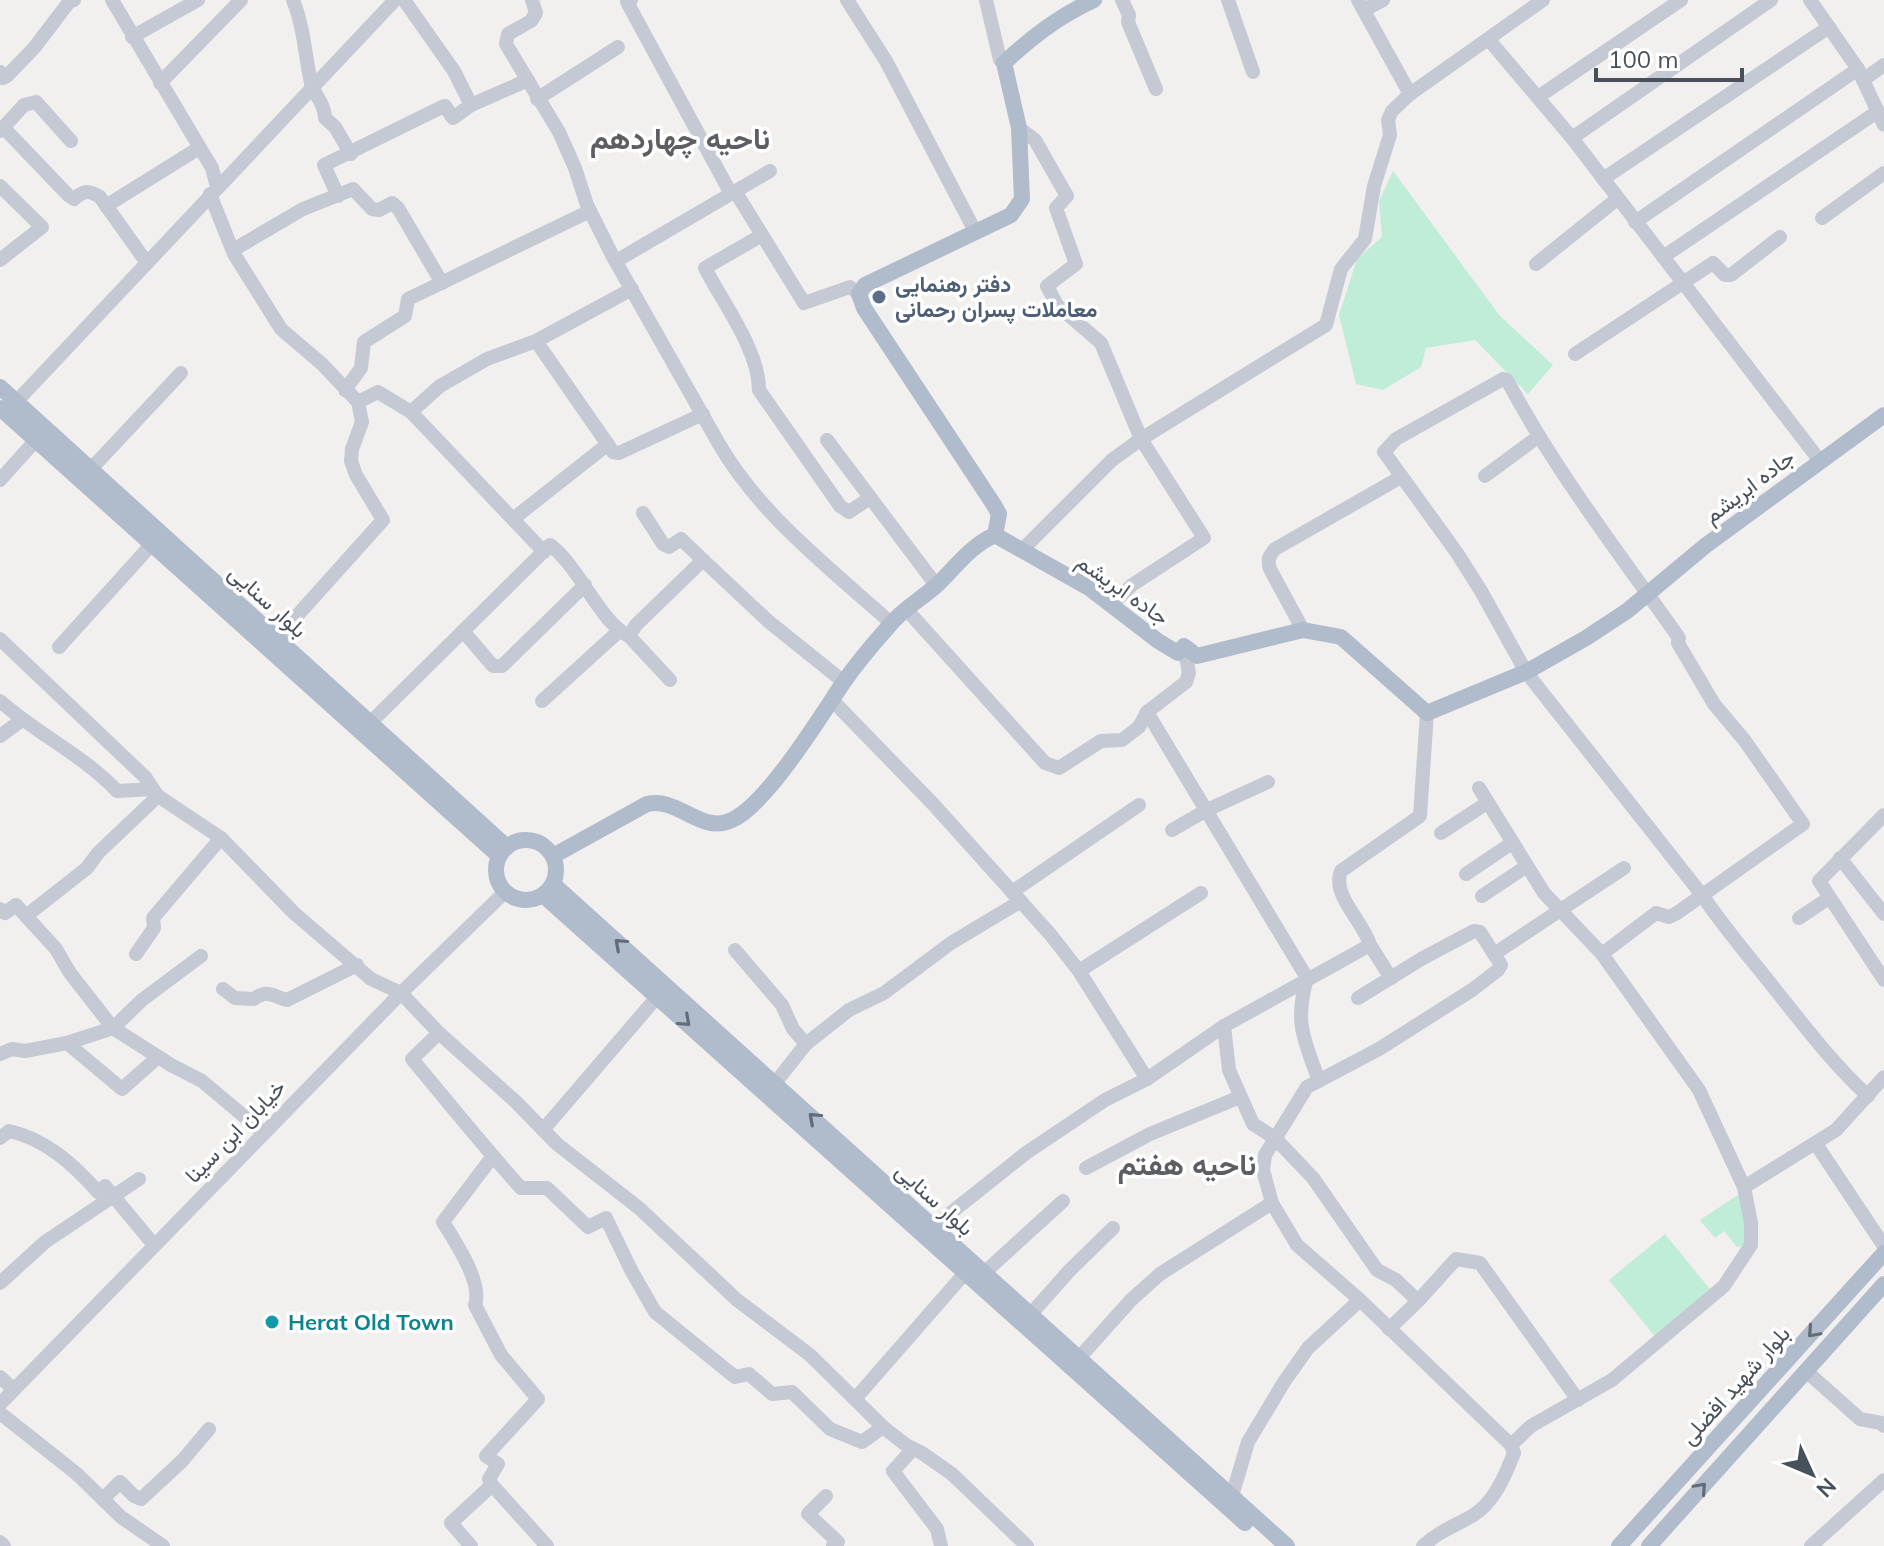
<svg xmlns="http://www.w3.org/2000/svg" width="1884" height="1546" viewBox="0 0 1884 1546" font-family="Mulish,Vazirmatn,sans-serif">
<rect width="100%" height="100%" fill="#f2efef"/>
<g fill="#c0edd7">
<path d="M1393,171l107,145 53,49 -25,29 -53,-54 -49,8 -5,19 -38,23 -27,-6 -17,-69 18,-56 25,-22 -3,-36z"/>
<path d="M1741,1193l6,52 -10,2 -13,-16 -9,7 -15,-18z"/>
<path d="M1665,1234l48,59 -56,46 -48,-59z"/>
</g>
<g fill="none" stroke-linecap="round" stroke-linejoin="round">
<g stroke="#c4c9d3" stroke-width="14">
<path d="M112,0l100,168 5,19"/>
<path d="M293,0c11,27 12,55 18,83 4,14 13,18 14,35l10,9 16,27"/>
<path d="M404,0l50,71 17,34"/>
<path d="M532,0l4,13 -5,8 -23,13 -2,10 53,88 16,36 12,37 25,50 107,189c42,72 111,124 172,179"/>
<path d="M631,0l-4,2 103,190"/>
<path d="M847,0l39,61 90,172"/>
<path d="M986,0l14,60 4,3"/>
<path d="M1122,0l7,15 -1,7 28,67"/>
<path d="M1228,0l25,72"/>
<path d="M1810,0l48,69 26,56"/>
<path d="M1364,10l19,-10"/>
<path d="M132,37l66,-37"/>
<path d="M1489,40l83,98 248,323"/>
<path d="M0,72l3,6 4,-2 27,-28 35,-46 5,-2"/>
<path d="M1863,80l21,-15"/>
<path d="M160,83l81,-83"/>
<path d="M1410,94l133,-94"/>
<path d="M1538,97l143,-97"/>
<path d="M537,99l81,-52"/>
<path d="M3,127l65,68 6,4c10,-9 15,-9 26,-2l47,66"/>
<path d="M1019,128l16,12 32,56 -11,12 20,56 -29,22 10,19 44,38 40,96 63,99 -72,47 -21,20"/>
<path d="M0,131l24,-26 12,-3 35,39"/>
<path d="M1572,138l199,-138"/>
<path d="M1603,179l226,-152"/>
<path d="M0,186l42,41 -42,33"/>
<path d="M735,191l69,112 46,-16 9,7"/>
<path d="M210,194l24,60 47,75 41,35 36,38 4,20 -10,27 -1,12 5,14 27,45 -106,118"/>
<path d="M338,196l-14,-31 118,-58 3,-1 8,12 18,-13 57,-25"/>
<path d="M106,206l93,-58"/>
<path d="M1822,218l62,-45"/>
<path d="M1635,222l223,-153"/>
<path d="M762,235l-57,33c18,35 54,82 54,122l81,116 9,6 21,-14"/>
<path d="M233,250l70,-41 50,-20 19,20 7,1 13,-7 6,5 44,75"/>
<path d="M1663,257l214,-145"/>
<path d="M616,261l154,-90"/>
<path d="M1536,264l81,-65"/>
<path d="M536,341l77,111 6,1 84,-39"/>
<path d="M1575,354l138,-91 12,12h6l49,-38"/>
<path d="M345,390l16,-22 3,-26 41,-26 3,-17 182,-88"/>
<path d="M358,402l20,-10 33,20 133,140"/>
<path d="M11,412l5,-10 379,-402"/>
<path d="M411,412l29,-26 47,-27 49,-18 96,-52"/>
<path d="M827,440l109,145"/>
<path d="M90,470l91,-97"/>
<path d="M1485,476l54,-40"/>
<path d="M0,480l36,-40"/>
<path d="M643,513l20,31 6,3 12,-8 22,21"/>
<path d="M513,519l95,-75"/>
<path d="M1023,549l89,-89 29,-21 185,-114 15,-56 24,-30 9,-53 16,-51 -2,-15 4,-9 18,-17 -52,-94"/>
<path d="M906,609l139,154 14,5 42,-27 21,-1 17,-13 8,-15 39,-30 3,-9 -5,-27"/>
<path d="M1303,630l-33,-61c-3,-9 -1,-13 5,-20l126,-72"/>
<path d="M463,631l30,35h9l83,-81"/>
<path d="M629,636l41,44"/>
<path d="M0,639l145,138 8,12"/>
<path d="M59,647l93,-103"/>
<path d="M832,700l102,105 116,129 29,37 68,108"/>
<path d="M0,701c37,33 83,54 117,90l36,-2 5,7 63,42 73,75 77,66 30,14 38,40 77,69 41,42 82,64 98,92 73,55 73,72 23,18 16,8 30,21 75,72"/>
<path d="M542,701l76,-69"/>
<path d="M1147,712l160,266c-13,45 -3,61 12,103"/>
<path d="M370,723l180,-178c29,21 50,78 79,91l7,-11 67,-65 65,61 76,61"/>
<path d="M0,736l22,-16"/>
<path d="M1479,788l65,105 58,61 97,136 45,97 7,36v22l-27,41 -112,94 -81,46 -20,19"/>
<path d="M1884,815l-65,66 65,99"/>
<path d="M1172,830l35,-20 61,-28"/>
<path d="M1441,833l46,-30"/>
<path d="M1840,858l44,56"/>
<path d="M1466,874l46,-31"/>
<path d="M1012,892l127,-87"/>
<path d="M1482,896l45,-30"/>
<path d="M0,909l5,4 11,-8 10,11 61,-48 11,-15 60,-57"/>
<path d="M26,916l30,33 14,24 43,55 58,37 31,16 62,52"/>
<path d="M1799,918l30,-20"/>
<path d="M1370,945l21,33"/>
<path d="M735,950l47,55 11,24 13,15"/>
<path d="M136,954l18,-26 -1,-10 68,-80"/>
<path d="M1494,954l130,-86"/>
<path d="M1602,954l54,-41 13,4 8,-4 126,-89 -58,-83 -31,-37 -36,-61 1,-5c-60,-85 -123,-166 -172,-258l-4,-1 -107,60 -12,13 73,101 24,38 45,81 176,223c23,34 50,65 76,98 28,35 56,72 90,103"/>
<path d="M1079,971l122,-78"/>
<path d="M223,989l12,9 19,1c13,-10 19,-3 33,1l70,-35"/>
<path d="M1358,998l65,-40 51,-27 6,1 21,33 -3,5 -26,20 -93,59 -72,38 -42,68 -2,15 9,33 25,42 63,55 151,145 3,8c-9,23 -20,50 -42,63 -18,10 -34,16 -49,30"/>
<path d="M1224,1026l5,44 24,54 22,14 38,40 64,92 19,10 22,21"/>
<path d="M439,1033l-27,26c36,43 71,87 109,129h26l41,39 18,-9 25,52 24,42 80,65 14,-3 23,20 20,-2 38,37 32,13 21,-15"/>
<path d="M67,1043l55,46 36,-32"/>
<path d="M0,1054l12,-5 13,2 42,-8 46,-15 29,-28 59,-44"/>
<path d="M768,1092l38,-48 43,-34 35,-17 67,-50 70,-42"/>
<path d="M543,1130l114,-133"/>
<path d="M0,1138l9,-7c37,8 65,34 89,61l7,-6 49,59"/>
<path d="M1816,1144l68,102"/>
<path d="M493,1156l-50,66c12,19 40,61 32,83l26,50 37,44 -52,57 12,8 -9,15 3,6 55,61"/>
<path d="M1086,1168l64,-34 90,-37"/>
<path d="M1744,1187l92,-57 48,-53"/>
<path d="M933,1227l93,-74 79,-53 42,-21 77,-53 146,-81c-6,-23 -39,-50 -29,-74l79,-55 7,-103"/>
<path d="M984,1273l79,-72"/>
<path d="M0,1283l45,-41 94,-63"/>
<path d="M1030,1315l39,-44 44,-43"/>
<path d="M1389,1329l29,-28 38,-42 24,4 98,137"/>
<path d="M1079,1358l52,-58 29,-26 112,-71"/>
<path d="M1806,1371l54,48 21,4 3,3"/>
<path d="M0,1377l13,12"/>
<path d="M855,1399l110,-126"/>
<path d="M0,1404l401,-411 104,-101"/>
<path d="M0,1413l77,61 44,43 42,29"/>
<path d="M913,1449l-20,22 44,58 4,17"/>
<path d="M826,1496l-18,18 30,28 -5,4"/>
<path d="M1232,1496l16,-54 36,-60 24,-34 52,-48"/>
<path d="M104,1498l16,-16 14,14 7,3 41,-38 27,-32"/>
<path d="M0,1542l4,4"/>
<path d="M471,1546l-20,-23 41,-38"/>
<path d="M1811,1546l73,-66"/>
</g>
<g stroke="#b0bbcc" stroke-width="16">
<path d="M0,387l507,460"/>
<path d="M0,408l499,448"/>
<path d="M995,535l4,-21 -5,-9 -130,-197 -5,-14 6,-9 146,-70 11,-16 -3,-71 -15,-65c28,-26 55,-47 90,-63"/>
<circle cx="526" cy="870" r="30"/>
<path d="M553,856l94,-52c31,-8 53,31 85,16 35,-16 88,-103 111,-137 14,-20 30,-39 46,-57 14,-18 35,-28 51,-44 16,-16 33,-38 55,-47l94,53 69,53 20,12 6,-7 13,10 106,-26 38,7 86,76 99,-41 60,-34 41,-27 78,-65 179,-131"/>
<path d="M553,884l734,662"/>
<path d="M543,895l702,628"/>
<path d="M1619,1546l265,-293"/>
<path d="M1649,1546l235,-262"/>
</g>
</g>
<defs><path id="oneway-chevron" d="M-2-3.5L2.5 0L-2 3.5" fill="none" stroke-width="1.6" stroke-linecap="round" stroke-linejoin="round" transform="scale(2)"/></defs>
<g stroke="#626b78">
<use href="#oneway-chevron" transform="translate(620 944) rotate(-138)"/>
<use href="#oneway-chevron" transform="translate(685 1021) rotate(42)"/>
<use href="#oneway-chevron" transform="translate(814 1118) rotate(-138)"/>
<use href="#oneway-chevron" transform="translate(1813 1332) rotate(132)"/>
<use href="#oneway-chevron" transform="translate(1701 1488) rotate(-48)"/>
</g>
<circle fill="#5c6f8a" stroke="#fff" stroke-width="3" cx="879" cy="297" r="8"/>
<circle fill="#0f9aa8" stroke="#fff" stroke-width="3" cx="272" cy="1322" r="8"/>
<g text-anchor="middle" dominant-baseline="central" stroke-width="7" stroke-linejoin="round" paint-order="stroke">
<g font-size="22" font-weight="bold" fill="#4e5e75" stroke="#fff" text-anchor="start">
<text x="895" y="284">دفتر رهنمایی<tspan x="895" dy="25">معاملات پسران رحمانی</tspan></text>
</g>
<g font-size="22" fill="#48505c" stroke="#fff">
<text transform="translate(1749 486) rotate(-37)">جاده ابریشم</text>
<text transform="translate(1123 589) rotate(35)">جاده ابریشم</text>
<text transform="translate(268 601) rotate(42)">بلوار سنایی</text>
<text transform="translate(235 1131) rotate(-46)">خیابان ابن سینا</text>
<text transform="translate(935 1199) rotate(42)">بلوار سنایی</text>
<text transform="translate(1735 1385) rotate(-48)">بلوار شهید افضلی</text>
</g>
<g font-size="22" font-weight="bold" fill="#0d838f" stroke="#fff" text-anchor="start">
<text x="288" y="1322">Herat Old Town</text>
</g>
<g font-size="30" font-weight="bold" fill="#5c5e64" stroke="#fff">
<text x="680" y="138">ناحیه چهاردهم</text>
<text x="1187" y="1164">ناحیه هفتم</text>
</g>
</g>
<g transform="translate(1812 1474) rotate(134)" stroke="#ffffff" stroke-width="6" paint-order="stroke">
<path d="M0-6L14 30L0 20L-14 30Z" fill="#48505c"/>
<text y="-12" font-size="22" font-weight="bold" text-anchor="middle" fill="#48505c">N</text>
</g>
<path d="M1596 68v12h146v-12" fill="none" stroke="#48505c" stroke-width="4"/>
<text x="1608" y="68" font-size="24" fill="#48505c" stroke="#ffffff" stroke-width="6" paint-order="stroke">100 m</text>
</svg>
